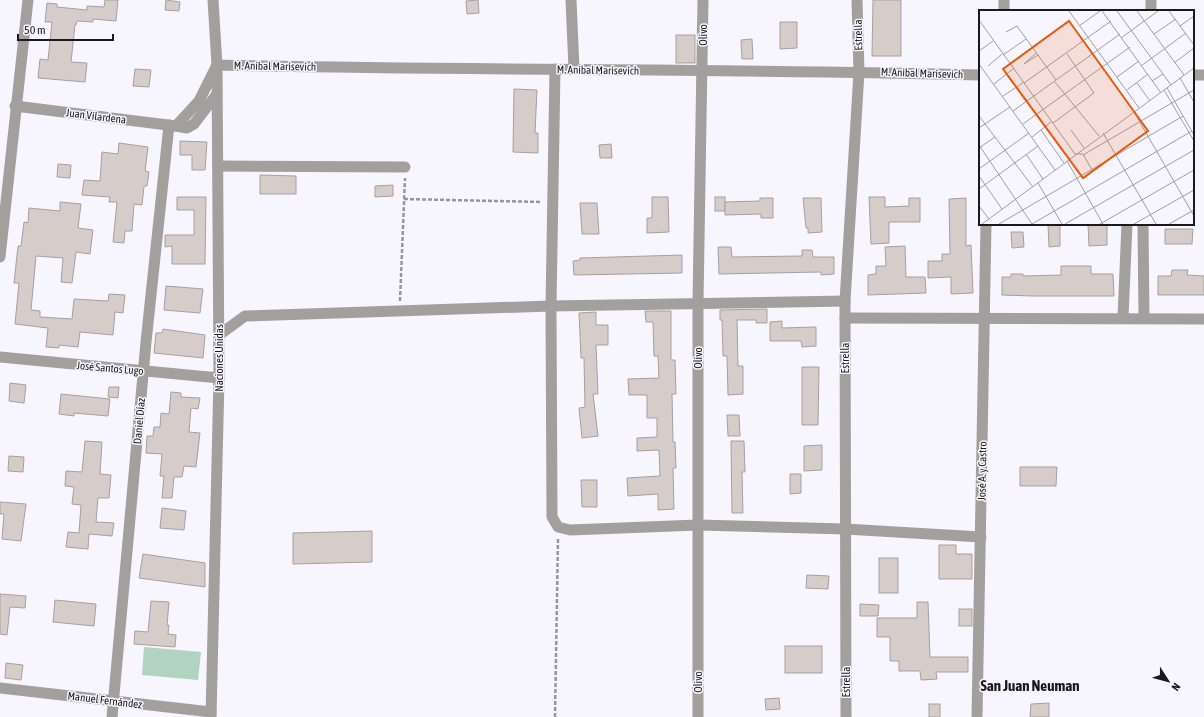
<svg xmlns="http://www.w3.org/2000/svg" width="1204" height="717" viewBox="0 0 1204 717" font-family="'Asap Condensed',sans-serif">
<rect width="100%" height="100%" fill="#f7f6fe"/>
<path fill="#b1d3c0" d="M144,647l57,5 -3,28 -56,-5z"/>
<g fill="#d6cdcb" stroke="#a89f9d">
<path d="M105,0h13l-2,21 -23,-2v3l-16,-1 -1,4h-1l-4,37 16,1 -2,19 -47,-4 2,-19 8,1 4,-38h-7l2,-19 10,1v3l30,3v-4l17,1z"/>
<path d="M166,0l14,2 -1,9 -14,-1z"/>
<path d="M478,0l1,13 -12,1 -1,-13z"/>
<path d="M873,0h28v56h-29z"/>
<path d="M780,22h17v26l-17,1z"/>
<rect x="676" y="35" width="19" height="28"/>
<path d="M752,39l1,20h-11l-1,-19z"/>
<path d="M135,69l16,1 -2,17 -16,-1z"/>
<path d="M514,89l23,1 -2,43h3v20l-25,-1z"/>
<path d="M180,141l27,1 -2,28h-13v-15h-12z"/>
<path d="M119,143l29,4 -3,24 4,1 -2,14h-3l-2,19 -8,-1 -2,27h-7l-1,12 -11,-1 4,-40h-8l1,-5 -28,-2 2,-15 16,1 2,-29 16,2z"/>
<path d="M611,144l1,14h-12l-1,-13z"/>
<path d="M58,164l13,1 -1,13 -13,-1z"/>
<path d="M260,175l36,1v18h-36z"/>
<path d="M393,185v11l-18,1v-11z"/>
<path d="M177,197h29l-1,67h-33v-18l-7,1v-12h29v-25h-17z"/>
<path d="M652,197h16l1,35 -22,1v-15h5z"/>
<rect x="715" y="197" width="10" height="14"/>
<path d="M869,197h16v10l24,-1v-8h11v24h-31v21l-18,1z"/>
<path d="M760,198h13v20h-12v-4l-36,1v-13l35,-1z"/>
<path d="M803,198h18l1,34 -14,1v-5h-2z"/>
<path d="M966,198v48l5,-1 2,48 -22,1v-17l-23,1v-17h14v-7h8l-1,-55z"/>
<path d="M60,202l21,2 -3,24 15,2 -3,24 -14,-2 -4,31 -11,-1 2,-24 -27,-2 -5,54 9,1v6l32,2 2,-20 34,2 1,-7 16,1 -2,18 -8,-1 -2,23 -33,-3 -2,15 -19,-2v3l-13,-1 2,-19 -33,-4 4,-41h-5l4,-37h3l3,-24 4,1 1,-15 31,3z"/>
<path d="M580,203h17l2,31h-17z"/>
<path d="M1088,224h19v21l-18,1z"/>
<path d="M1048,225h12v21l-11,1z"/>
<path d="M1165,229h28l-1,15h-27z"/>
<path d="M1011,232h12l1,15 -12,1z"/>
<path d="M905,246l1,31h19l1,16 -58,2v-20l8,-1v-8h10l-1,-19z"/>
<path d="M718,247h13l1,10 70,-1v-6h10l1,7h21v17l-13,1v-3l-102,2z"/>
<path d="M682,255v18l-108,2 -1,-14 7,-1v-2z"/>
<path d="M1061,266h30v8h22l1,22h-82l-30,-1v-18h9v-3h12v2l38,-1z"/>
<path d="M1172,270h16l-1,5 17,1v19h-46v-19h13z"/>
<path d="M166,286l37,3 -3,24 -36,-3z"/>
<path d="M767,309v14h-11v-3h-19l1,46h5v28l-15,1 -1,-39h-4l-1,-36h-2v-10z"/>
<path d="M645,311h26v49h4l1,34h-4l1,48h2l1,26h-3l1,41 -16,1v-16l-30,2 -1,-18 33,-2 -1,-26 -22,1v-13l20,-1v-19h-10v-23h-18l-1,-16 31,-1 -1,-22h-4l-1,-34h-7z"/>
<path d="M596,312v13h12v20h-12l2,49h-5l5,42 -16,2 -3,-30 6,-1 -1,-49h-3l-2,-45z"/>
<path d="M782,321v7l34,-1v19l-14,1 -1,-6h-31v-19z"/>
<path d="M163,329l42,6 -2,23 -49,-5 2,-20h6z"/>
<path d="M802,367h17l-1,58h-16z"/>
<path d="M10,383l16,2 -2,18 -15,-2z"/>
<path d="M109,387h10l-1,11 -10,-1z"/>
<path d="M171,392l10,1v4l19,1 -2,11 -7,-1 -2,24 11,1 -4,34 -12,-1 -2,11h-8l-2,21h-10l2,-22h-4l2,-22 -16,-1 1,-17h6l1,-9h6l1,-14 8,1z"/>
<path d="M61,394l49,5 -2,17 -34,-3v3l-15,-2z"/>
<path d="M727,415h12l1,21h-12z"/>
<path d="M85,441l17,1 -2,32 11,1 -2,23h-11l-2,24 18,1 -2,13 -23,-2 -1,15 -22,-2 2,-15 11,1 2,-28 -9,-1 2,-17 -9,-1 1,-15 16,1z"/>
<path d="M731,441h13l1,31h-3l1,41h-11z"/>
<path d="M822,445v25l-18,1v-25z"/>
<path d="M9,456l15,1 -1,15 -15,-1z"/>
<path d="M1020,467h37l-1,19h-36z"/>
<path d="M790,474h11v19l-11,1z"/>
<path d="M581,480h16v27h-15z"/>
<path d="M0,502l26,2 -5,37 -19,-2 2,-25h-4z"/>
<path d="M162,508l24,3 -2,19 -24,-2z"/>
<path d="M372,531v31l-79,2v-31z"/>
<path d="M939,545h17v9h16v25h-33z"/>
<path d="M143,554l62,9v24l-66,-9z"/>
<rect x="879" y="558" width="19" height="35"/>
<path d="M807,575l22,1 -1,13 -22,-1z"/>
<path d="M0,594l26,2 -1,12 -15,-1 -3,28 -7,-1z"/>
<path d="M55,600l41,4 -2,22 -41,-4z"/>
<path d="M151,601l18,1 -2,23h2l-1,9 8,1 -1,12 -41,-3 1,-13 13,1z"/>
<path d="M917,602h11l2,55h38v15h-32l1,7 -16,1 -1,-9h-21v-10h-9v-24h-13v-19h40z"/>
<path d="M860,604l19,1 -1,11h-18z"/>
<rect x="959" y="609" width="13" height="17"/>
<rect x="785" y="646" width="37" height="27"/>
<path d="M6,663l17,2 -2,15 -16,-2z"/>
<path d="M779,698l1,11 -14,1 -1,-11z"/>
<path d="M1049,703v14h-19l1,-13z"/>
<rect x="929" y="704" width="11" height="13"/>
</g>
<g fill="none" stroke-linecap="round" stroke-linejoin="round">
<g stroke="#96959b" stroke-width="2.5" stroke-dasharray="4 2" stroke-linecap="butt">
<path d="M404,199l138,3"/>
<path d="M400,301l5,-123"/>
<path d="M555,717l3,-179"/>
</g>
<g stroke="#a2a09d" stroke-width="11">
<path d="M571,0l3,69"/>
<path d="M1151,0v11"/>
<path d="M1004,11v-11"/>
<path d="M555,69l-4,237 1,211 6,10 12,3 128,-5 147,4 136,8"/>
<path d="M1193,75h11"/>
<path d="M15,106l161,20 23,-25 18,-36c254,6 509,3 763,10"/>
<path d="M176,126l11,2 7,-4 23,-30"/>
<path d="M218,166l187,1"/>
<path d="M1143,224l1,94"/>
<path d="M0,257l28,-257"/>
<path d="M1123,317l4,-93"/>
<path d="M845,318l359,1"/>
<path d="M219,335l26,-19 306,-10 294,-5"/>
<path d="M0,357l219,21"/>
<path d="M0,688l211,24"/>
<path d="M112,717l34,-375 23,-217"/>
<path d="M211,717l8,-339 -2,-313 -4,-65"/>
<path d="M698,717v-415l5,-302"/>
<path d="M846,717l-1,-416 14,-229 -2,-72"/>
<path d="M977,717l9,-493"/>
</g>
</g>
<g text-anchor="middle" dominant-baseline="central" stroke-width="3" stroke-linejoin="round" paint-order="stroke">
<g font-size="11" fill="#1a191c" stroke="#f7f6fe">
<text transform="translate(703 35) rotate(-90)">Olivo</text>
<text transform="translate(858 35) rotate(-91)">Estrella</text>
<text transform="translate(275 66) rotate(1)">M. Anibal Marisevich</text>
<text transform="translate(598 70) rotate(1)">M. Anibal Marisevich</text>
<text transform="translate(922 73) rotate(2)">M. Anibal Marisevich</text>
<text transform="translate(96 116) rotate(7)">Juan Vilardena</text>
<text transform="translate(219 358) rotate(-90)">Naciones Unidas</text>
<text transform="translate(698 358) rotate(-90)">Olivo</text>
<text transform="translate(845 358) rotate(-90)">Estrella</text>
<text transform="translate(110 368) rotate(5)">José Santos Lugo</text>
<text transform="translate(139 421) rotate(-85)">Daniel Díaz</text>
<text transform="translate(982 471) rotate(-89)">José A. y Castro</text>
<text transform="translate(698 682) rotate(-90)">Olivo</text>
<text transform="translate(846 682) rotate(-90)">Estrella</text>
<text transform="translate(105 700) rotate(7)">Manuel Fernández</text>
</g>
<g font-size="15" font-weight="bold" fill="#1a191c" stroke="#f7f6fe">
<text x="1030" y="685">San Juan Neuman</text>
</g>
</g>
<g transform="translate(979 10)">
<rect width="215" height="215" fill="#f7f6fe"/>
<path fill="none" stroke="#9f9ea4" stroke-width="1" d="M90,1l70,97M123,1l59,82M138,1l54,74M158,1l47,64M190,1l25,34M0,10l96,134h8l9,16M100,16l21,-15M201,16l14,-10M27,22l11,-6 39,54M175,24l22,-15M142,28l37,-27M0,41l14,-10M57,43l-12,11 14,-9M24,45l23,-16M195,53l20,-15M0,54l76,106M9,56l14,-12M162,56l45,-33M138,67l22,-16M201,68l14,24M173,71l11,-7M76,72l44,54M45,73l87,-62M158,73l13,18M15,74l20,-16M188,78l27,47M148,80l21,-16M185,80l30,51M24,86l21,-14M34,101l107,-77M155,102l60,104M0,106l54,71M74,113l41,-30 -27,-39M44,114l107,-77M0,118l31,-21M62,120l23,33M92,120l13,18M124,123l53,91M53,127l19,-15M0,135l53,79M0,138l16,-11M47,144l17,25M104,145l111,-65M88,151l36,63M0,159l50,-36M0,166l23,33M59,173l24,41M0,179l59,-43M0,196l10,13M3,214l212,-156M20,214l184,-108M53,214l160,-93M86,214l129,-74M121,214l94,-54M155,214l60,-34M190,214l25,-14"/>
<path fill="#e8590c" fill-opacity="0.15" stroke="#e8590c" stroke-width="2" d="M90,11l79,110 -65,47 -80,-109z"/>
<rect width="215" height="215" fill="none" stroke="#1a191c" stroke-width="2"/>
</g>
<g transform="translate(1168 681) rotate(126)" stroke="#f7f6fe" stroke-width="3" paint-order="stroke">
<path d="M0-3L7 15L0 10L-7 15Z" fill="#1a191c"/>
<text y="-6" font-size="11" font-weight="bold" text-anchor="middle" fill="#1a191c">N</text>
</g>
<path d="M18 34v6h95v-6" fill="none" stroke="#1a191c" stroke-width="2"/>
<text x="24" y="34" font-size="12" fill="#1a191c" stroke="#f7f6fe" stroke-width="3" paint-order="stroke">50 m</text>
</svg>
